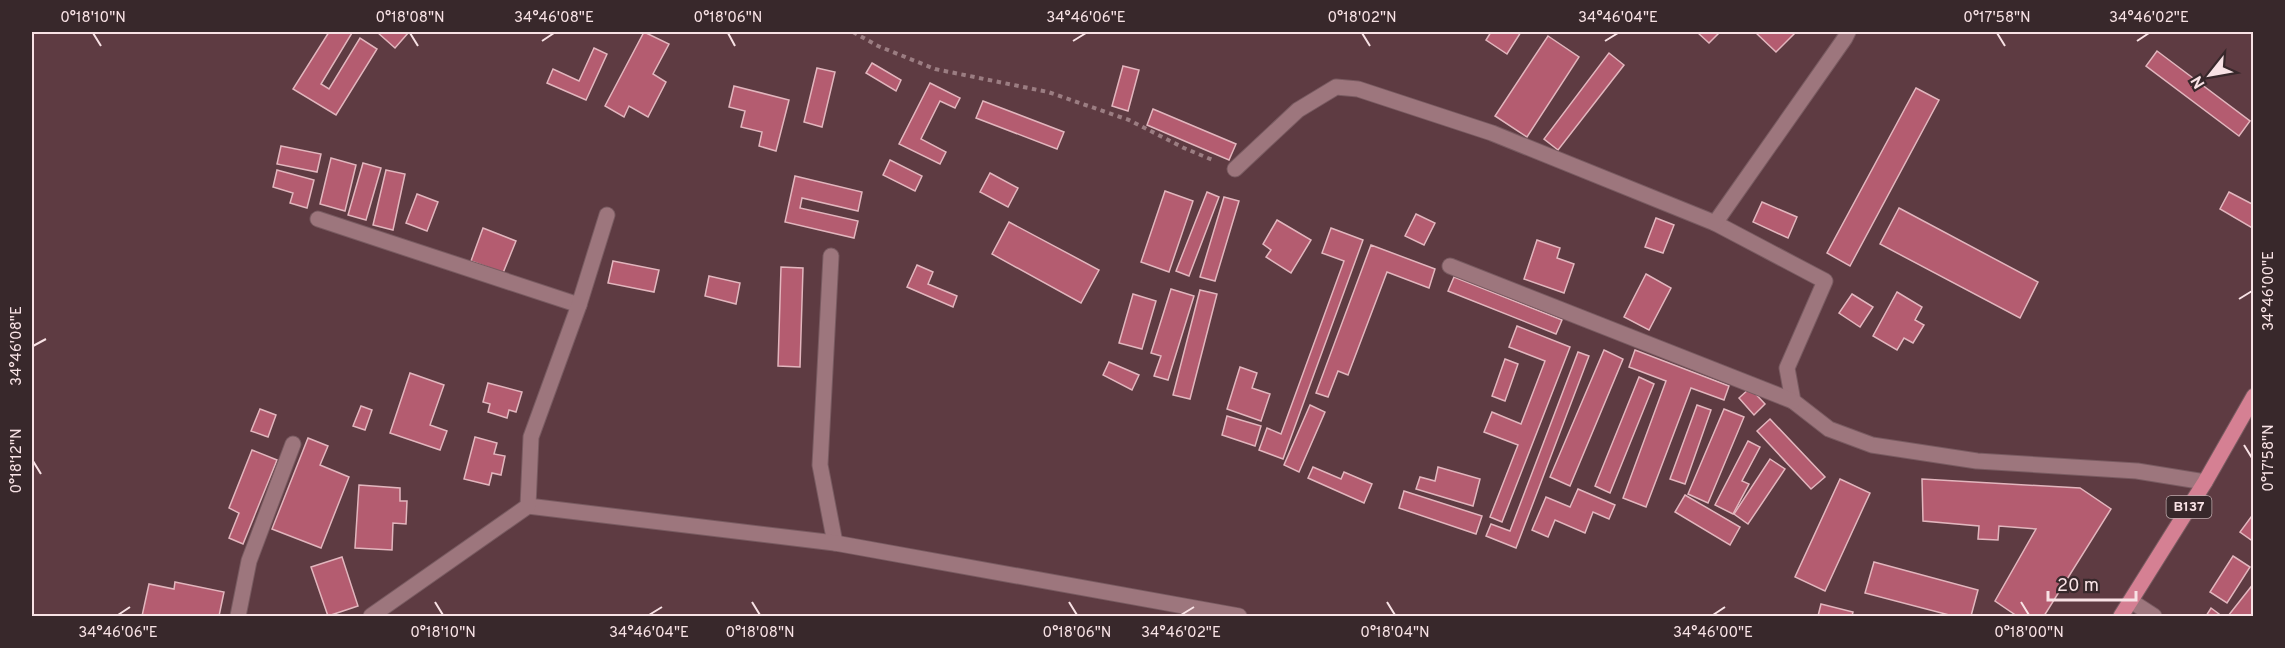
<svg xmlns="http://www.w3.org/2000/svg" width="2285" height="648" viewBox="0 0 2285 648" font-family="Overpass,sans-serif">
<rect width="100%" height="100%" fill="#5e3b42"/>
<g fill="#b45c70" stroke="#e2b6be" stroke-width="1.5">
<path d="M329,32l23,1 -31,51 8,5 31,-51 17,11 -41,66 -43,-26z"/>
<path d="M377,32h32l-14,16z"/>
<path d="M644,32l25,12 -16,30 13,8 -18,35 -19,-11 -5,11 -19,-11z"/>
<path d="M1491,32h30l-14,22 -21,-14z"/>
<path d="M1697,32h23l-11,11z"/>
<path d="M1755,32h41l-20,20z"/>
<path d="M1548,36l31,21 -52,80 -32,-21z"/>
<path d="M594,48l13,6 -21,46 -39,-17 6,-14 26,12z"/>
<path d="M2157,51l93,70 -11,15 -93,-70z"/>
<path d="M1609,53l15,12 -66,85 -14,-11z"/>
<path d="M872,63l29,17 -5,11 -30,-18z"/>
<path d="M1123,66l16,4 -11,41 -16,-5z"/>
<path d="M817,68l18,4 -13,55 -18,-5z"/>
<path d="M930,83l30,15 -5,10 -15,-7 -19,38 25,13 -6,12 -41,-20z"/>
<path d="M734,86l55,14 -13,51 -17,-5 3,-14 -21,-5 4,-16 -16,-4z"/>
<path d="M1916,88l23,12 -89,166 -23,-13z"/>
<path d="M983,101l81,31 -7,17 -81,-31z"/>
<path d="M1153,109l83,35 -7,16 -82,-35z"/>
<path d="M281,146l40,8 -4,18 -40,-8z"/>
<path d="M331,158l25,7 -11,46 -25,-7z"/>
<path d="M890,160l32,16 -7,15 -32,-16z"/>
<path d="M363,163l18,5 -15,52 -18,-5z"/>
<path d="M277,170l37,10 -7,28 -17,-5 3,-10 -20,-6z"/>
<path d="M386,170l19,4 -12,56 -20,-5z"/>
<path d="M990,173l28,15 -10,19 -28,-15z"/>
<path d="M795,176l67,16 -4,19 -56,-13 -2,10 58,13 -4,17 -69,-16z"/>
<path d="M1165,191l28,10 -24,71 -28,-10z"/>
<path d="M1207,192l12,5 -30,79 -13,-5z"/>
<path d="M2229,192l25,13v24l-34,-20z"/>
<path d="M417,194l21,8 -11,29 -21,-8z"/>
<path d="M1224,197l15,4 -24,80 -15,-4z"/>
<path d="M1762,202l35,15 -9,21 -35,-16z"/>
<path d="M1899,208l139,74 -18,36 -140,-74z"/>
<path d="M1416,214l19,9 -11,22 -19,-9z"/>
<path d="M1656,218l18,7 -11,28 -18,-6z"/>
<path d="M1277,220l34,20 -20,33 -25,-16 5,-7 -8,-6z"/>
<path d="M1009,222l90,48 -18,33 -89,-49z"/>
<path d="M483,228l33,13 -13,32 -32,-12z"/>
<path d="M1331,228l32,12 -80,219 -24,-9 8,-22 14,6 63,-173 -22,-8z"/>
<path d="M1537,240l23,8 -3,10 17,6 -10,29 -40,-14z"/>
<path d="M1371,245l64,24 -6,19 -42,-16 -39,103 -10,-4 -10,26 -12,-4z"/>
<path d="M613,261l46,9 -5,22 -46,-9z"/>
<path d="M917,265l16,7 -5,12 29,12 -4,11 -46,-20z"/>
<path d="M781,267l22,1 -3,99 -22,-1z"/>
<path d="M1646,274l25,14 -22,42 -25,-13z"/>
<path d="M709,276l31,7 -4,21 -31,-8z"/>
<path d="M1454,277l108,43 -6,14 -108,-43z"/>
<path d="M1171,289l23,7 -26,84 -14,-4 7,-20 -10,-3z"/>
<path d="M1200,290l17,4 -27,105 -17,-4z"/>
<path d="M1897,292l25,15 -7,13 9,5 -11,18 -9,-5 -7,12 -24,-14z"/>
<path d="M1133,294l23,7 -14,48 -23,-6z"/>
<path d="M1852,294l21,13 -13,20 -21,-14z"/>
<path d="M1517,326l53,21 -68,175 -12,-5 28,-72 -34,-13 8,-20 29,12 24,-63 -36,-14z"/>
<path d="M1604,350l19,9 -53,127 -20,-9z"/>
<path d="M1635,350l94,36 -5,14 -33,-12 -45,119 -23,-9 43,-117 -37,-14z"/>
<path d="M1578,352l11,4 -73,192 -30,-12 5,-12 19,7z"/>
<path d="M1505,359l13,5 -13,37 -13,-5z"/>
<path d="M1109,362l30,13 -7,15 -29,-15z"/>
<path d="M1240,367l17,6 -5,15 18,6 -9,27 -34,-12z"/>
<path d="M410,373l34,12 -14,40 17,6 -7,19 -50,-17z"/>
<path d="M1639,377l15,7 -44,109 -15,-7z"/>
<path d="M488,383l34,9 -6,20 -7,-2 -2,8 -19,-6 2,-8 -7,-2z"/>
<path d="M1750,388l15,16 -11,11 -15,-17z"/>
<path d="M1310,405l15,7 -26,60 -15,-7z"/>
<path d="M1697,405l14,5 -26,74 -15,-5z"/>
<path d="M361,406l11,4 -7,20 -12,-4z"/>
<path d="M260,409l16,6 -8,22 -17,-6z"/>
<path d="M1724,409l20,8 -36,86 -20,-9z"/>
<path d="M1227,416l34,10 -6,20 -33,-11z"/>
<path d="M1770,419l55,58 -14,12 -54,-58z"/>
<path d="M475,437l22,6 -3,11 11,2 -4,19 -9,-2 -3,12 -25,-6z"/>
<path d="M308,438l20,8 -8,19 29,12 -28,71 -49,-19z"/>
<path d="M1748,441l12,6 -18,34 7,3 -16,30 -18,-9z"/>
<path d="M252,450l25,10 -34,84 -14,-6 10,-25 -10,-5z"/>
<path d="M1770,459l15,10 -37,55 -14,-10z"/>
<path d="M1313,467l28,12 3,-7 28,12 -8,19 -56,-25z"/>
<path d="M1438,467l42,12 -7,27 -57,-17 4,-12 15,4z"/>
<path d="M1840,479l30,14 -45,98 -30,-14z"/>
<path d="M1922,479l158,9 31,21 -67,107h-27l-22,-15 41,-72 -37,-3 -1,14 -20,-1 1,-13 -56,-5z"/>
<path d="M359,485l41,3v13h7l-1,23 -13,-1 -1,27 -37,-2z"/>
<path d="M1578,489l37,16 -6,14 -16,-7 -8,21 -30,-13 -7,17 -16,-7 14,-33 24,10z"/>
<path d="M1404,491l78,25 -6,18 -77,-26z"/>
<path d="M1685,495l55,32 -10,18 -55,-33z"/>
<path d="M2254,513v29l-14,-10z"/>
<path d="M2233,556l17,11 -23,36 -17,-11z"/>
<path d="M342,557l16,49 -30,10 -17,-49z"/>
<path d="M1874,562l104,28 -7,26h-18l-88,-23z"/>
<path d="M175,582l49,10 -5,24h-77l7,-32 25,5z"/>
<path d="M2254,583v33h-26z"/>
<path d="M1821,604l32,8 -1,4h-34z"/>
<path d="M2211,608l8,6 -1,2h-12z"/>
</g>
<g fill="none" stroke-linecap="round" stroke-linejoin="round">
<defs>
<g id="minor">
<path d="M1235,169l63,-59 38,-23 22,2 134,44 223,90 110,58 -38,87 6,33 36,28 43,16 105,16 160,10 68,11"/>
<path d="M318,219l261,86"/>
<path d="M1715,223l130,-185 3,-6"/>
<path d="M831,256l-11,209 15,78"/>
<path d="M1450,266l343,135"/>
<path d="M528,506l307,37 404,73"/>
<path d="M2131,601l23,15"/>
<path d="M238,616l11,-55 44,-117"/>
<path d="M371,616l157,-110 3,-69 48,-132 28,-90"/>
</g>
<path id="major" d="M2121,616l84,-134 49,-86"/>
</defs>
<use href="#minor" stroke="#795b61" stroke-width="17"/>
<use href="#major" stroke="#795b61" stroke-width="17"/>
<path stroke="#9b7d82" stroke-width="4" stroke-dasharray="4.5 4.5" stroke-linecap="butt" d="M853,32l25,14 57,23 113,23 81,28 55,28 31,13"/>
<use href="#minor" stroke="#9d767d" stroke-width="15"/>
<use href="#major" stroke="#d58093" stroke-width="15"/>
</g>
<path fill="none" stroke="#f8e2e5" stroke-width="2" d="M93,33l8,13M410,33l8,13M728,33l7,13M1362,33l8,13M1997,33l8,13M542,41l12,-8M1073,41l13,-8M1605,41l13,-8M2137,41l12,-8M2239,299l13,-8M33,346l13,-7M2244,445l8,13M33,461l8,13M435,602l8,13M752,602l8,13M1069,602l8,13M1387,602l8,13M2021,602l8,13M118,615l12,-8M649,615l13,-8M1181,615l13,-8M1713,615l12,-8"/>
<g text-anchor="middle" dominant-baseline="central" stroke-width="4.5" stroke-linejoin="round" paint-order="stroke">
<rect fill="#38282b" stroke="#beaaad" stroke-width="1.5" x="2166.5" y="496" width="45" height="22" rx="4.5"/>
<g font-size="14" font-weight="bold" fill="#f8e2e5">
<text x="2189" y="507">B137</text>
</g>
</g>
<rect width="2285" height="648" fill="none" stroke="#38282b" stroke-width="66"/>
<g transform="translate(2210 75) rotate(239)" stroke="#38282b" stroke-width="4.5" paint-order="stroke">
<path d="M0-4.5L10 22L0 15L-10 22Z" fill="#f8e2e5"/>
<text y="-9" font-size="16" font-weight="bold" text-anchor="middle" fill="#f8e2e5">N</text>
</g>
<path d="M2048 591v9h88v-9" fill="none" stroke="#f8e2e5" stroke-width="3"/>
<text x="2057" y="591" font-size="18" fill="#f8e2e5" stroke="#38282b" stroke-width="4.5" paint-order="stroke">20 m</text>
<rect x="33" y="33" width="2219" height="582" fill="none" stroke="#f8e2e5" stroke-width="2"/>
<g font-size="15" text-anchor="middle" fill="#f8e2e5">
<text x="93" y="22">0°18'10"N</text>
<text x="410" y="22">0°18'08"N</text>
<text x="554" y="22">34°46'08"E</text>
<text x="728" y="22">0°18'06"N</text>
<text x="1086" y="22">34°46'06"E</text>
<text x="1362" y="22">0°18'02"N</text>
<text x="1618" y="22">34°46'04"E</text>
<text x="1997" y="22">0°17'58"N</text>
<text x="2149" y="22">34°46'02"E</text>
<text transform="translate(2268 291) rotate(-90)" y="5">34°46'00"E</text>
<text transform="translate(16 346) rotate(-90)" y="5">34°46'08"E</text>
<text transform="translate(2268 458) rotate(-90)" y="5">0°17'58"N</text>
<text transform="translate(16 461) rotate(-90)" y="5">0°18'12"N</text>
<text x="118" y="637">34°46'06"E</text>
<text x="443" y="637">0°18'10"N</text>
<text x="649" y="637">34°46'04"E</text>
<text x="760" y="637">0°18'08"N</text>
<text x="1077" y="637">0°18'06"N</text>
<text x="1181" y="637">34°46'02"E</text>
<text x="1395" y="637">0°18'04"N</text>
<text x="1713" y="637">34°46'00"E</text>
<text x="2029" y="637">0°18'00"N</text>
</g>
</svg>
